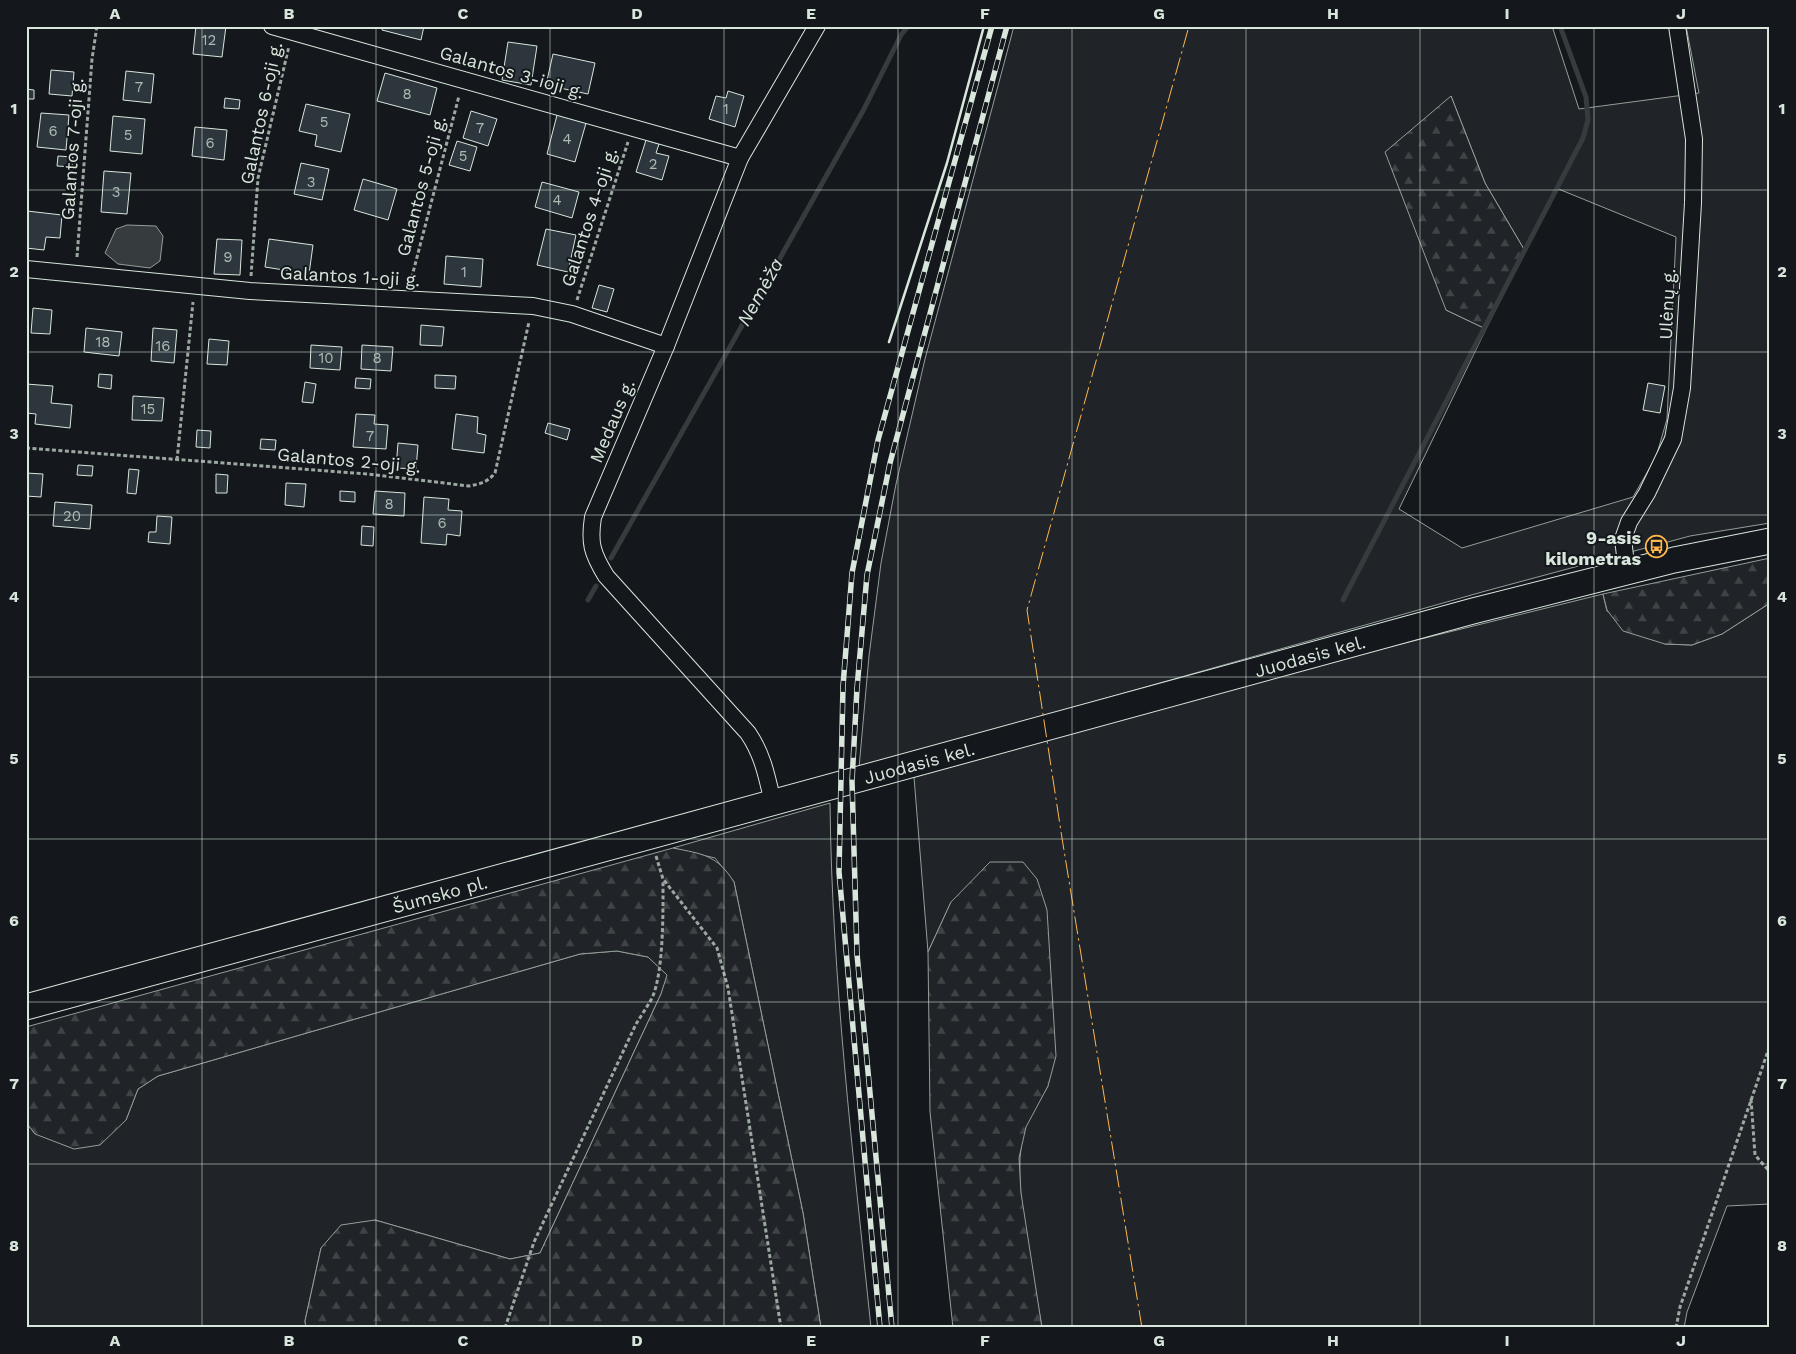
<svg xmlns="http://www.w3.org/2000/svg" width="1796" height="1354" viewBox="0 0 1796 1354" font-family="'Work Sans',sans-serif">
<defs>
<pattern id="forest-firs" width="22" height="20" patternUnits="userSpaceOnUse" patternTransform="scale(1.25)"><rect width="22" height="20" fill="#202428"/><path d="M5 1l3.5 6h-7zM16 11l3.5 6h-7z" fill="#404447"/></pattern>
</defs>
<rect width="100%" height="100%" fill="#14181c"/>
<g fill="#202428" stroke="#939e99" fill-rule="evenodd">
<path d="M1014,26h538l27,83 120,-16 -13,-67h84v497l-80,13 -208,56 -623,176 10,-112 12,-93 15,-79 29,-125zM1451,96l34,87 40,68 31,-63 120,49 -9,182 -11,38 -23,40 -171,51 -63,-39 87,-180 -40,-19z"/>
<path d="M1603,594l4,17 58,33 27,1 30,-11 48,-31v601l-43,2 -40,106 -3,16h-642c-8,-51 -34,-155 -16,-202 5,-14 15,-27 22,-40l-97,-184 -23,50 -14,-175 434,-120z"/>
<path d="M830,803c2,176 23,350 41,525h-50l-18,-115 -69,-331 -19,-24 -42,-10z"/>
<path d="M617,951l31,6 20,18 -7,19 -121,259 -30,6 -135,-39 -54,28 -16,73 1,7h-280v-206l9,12 91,-14 12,-31 20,-13 422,-122z"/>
</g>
<g fill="url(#forest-firs)" stroke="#939e99">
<path d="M1451,96l34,87 40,68 -39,78 -40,-19 -61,-158z"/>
<path d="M1770,558v45l-48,31 -30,11 -27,-1 -42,-13 -16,-21 -4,-16z"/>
<path d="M673,848c30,6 44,7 61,34l69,331 18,115h-515l-1,-7 16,-73 20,-23 34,-5 135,39 30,-6 121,-259 6,-19 -19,-18 -31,-6 -37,3 -422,122 -20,13 -12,31 -26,25 -26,4 -39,-15 -9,-12v-95z"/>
<path d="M990,862h33l14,17 10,31 9,146 -8,30 -22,41 -7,31 2,35 21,135h-89l-23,-216 -2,-160 23,-50z"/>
</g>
<path fill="#363b3e" stroke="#939e99" d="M127,225l29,1 7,10 -3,25 -10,7 -32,-4 -13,-11 11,-24z"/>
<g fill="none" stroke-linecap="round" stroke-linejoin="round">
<g stroke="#363b3e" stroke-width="5">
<path d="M611,558l253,-449 37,-74 7,-9"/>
<path d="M588,600l8,-14"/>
<path d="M1343,600l240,-462 5,-18 -2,-23 -26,-71"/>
</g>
</g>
<g fill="#2c363c" stroke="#d8e6dc">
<path d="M196,26h30l-4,31 -29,-3z"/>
<path d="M383,26h41l-3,14 -39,-10z"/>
<path d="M508,42l29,4 -6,39 -29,-5z"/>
<path d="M553,54l42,9 -7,31 -42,-9z"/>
<path d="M51,70l23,2 -2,24 -23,-2z"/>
<path d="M126,71l28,3 -3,29 -28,-3z"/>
<path d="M385,73l52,15 -7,27 -53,-14z"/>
<path d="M26,89l8,1v9h-8z"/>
<path d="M728,91l16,5 -9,31 -26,-8 7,-23 10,2z"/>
<path d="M225,98l15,2 -1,9 -15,-1z"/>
<path d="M306,104l44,10 -9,38 -26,-6 2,-11 -18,-4z"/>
<path d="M471,111l26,8 -9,27 -25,-8z"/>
<path d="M41,113l28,2 -3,35 -29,-3z"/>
<path d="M557,115l29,8 -11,39 -28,-8z"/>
<path d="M113,116l32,3 -3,35 -32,-3z"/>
<path d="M195,127l32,3 -3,30 -32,-4z"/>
<path d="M646,140l13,4 -3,9 13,3 -7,24 -26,-8z"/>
<path d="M457,141l20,6 -7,24 -21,-6z"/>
<path d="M58,156l15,1 -1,10 -15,-1z"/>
<path d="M301,163l28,6 -7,31 -28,-6z"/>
<path d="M104,171l27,2 -4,41 -26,-2z"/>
<path d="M363,179l34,10 -9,31 -34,-10z"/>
<path d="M542,182l37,10 -7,26 -37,-11z"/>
<path d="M27,211l35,4 -2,23 -14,-1 -2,13 -18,-2z"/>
<path d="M546,229l30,6 -8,37 -31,-7z"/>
<path d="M217,239l25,1 -2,35 -26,-1z"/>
<path d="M269,239l44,6 -4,29 -44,-7z"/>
<path d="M446,256l37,3 -2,28 -37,-3z"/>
<path d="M599,285l15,4 -7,23 -15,-4z"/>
<path d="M33,308l19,2 -2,24 -19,-1z"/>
<path d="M421,325l23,2 -2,19 -22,-1z"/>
<path d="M86,328l36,4 -3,24 -35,-4z"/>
<path d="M153,328l24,2 -3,33 -23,-2z"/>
<path d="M209,339l20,2 -2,24 -20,-1z"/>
<path d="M311,345l31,2 -2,23 -30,-2z"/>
<path d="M362,345l31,2 -2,24 -30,-2z"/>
<path d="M99,374l13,1 -1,14 -13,-2z"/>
<path d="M435,375l21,1 -1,13 -20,-1z"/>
<path d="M356,378l15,1 -1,10 -15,-1z"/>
<path d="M305,382l11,2 -3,19 -11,-1z"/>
<path d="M1648,383l17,3 -5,27 -17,-3z"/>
<path d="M26,384l27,2 -2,17 21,2 -2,23 -35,-4 1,-10 -10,-1z"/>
<path d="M133,396l31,2 -2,23 -30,-1z"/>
<path d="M356,414l19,1 -1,9 14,1 -2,24 -33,-2z"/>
<path d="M456,414l22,3 -1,16 9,2 -2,18 -32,-4z"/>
<path d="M548,423l22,6 -3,11 -22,-7z"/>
<path d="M197,430l14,1 -1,17 -14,-1z"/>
<path d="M261,439l15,1 -1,10 -15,-1z"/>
<path d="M398,443l20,2 -2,24 -20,-1z"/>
<path d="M78,465l15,1 -1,10 -15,-1z"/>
<path d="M129,469l10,1 -3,24 -9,-1z"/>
<path d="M26,473l17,1 -2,23 -15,-1z"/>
<path d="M216,474l12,1 -1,18h-11z"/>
<path d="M286,483l20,1 -2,23 -19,-2z"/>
<path d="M340,491l15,1v10l-15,-1z"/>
<path d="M375,491l30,2 -1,23 -31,-2z"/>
<path d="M424,497l25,2 -1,11 14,1 -2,25 -13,-2 -1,11 -25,-2z"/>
<path d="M55,502l37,3 -2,24 -37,-3z"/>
<path d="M157,516l15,1 -2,27 -22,-2 1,-10h7z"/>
<path d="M362,526l12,1 -1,19 -12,-1z"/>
</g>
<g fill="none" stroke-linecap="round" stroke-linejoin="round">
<defs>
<g id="minor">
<path d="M272,26l468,132"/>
<path d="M26,269l224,22 283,15 39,8 94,32"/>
<path d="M1627,572l-4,-33 6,-17 18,-29 26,-54 9,-51 11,-185 1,-64 -17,-113"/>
<path d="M773,803c-6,-26 -10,-48 -25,-70l-142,-157c-14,-23 -17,-33 -13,-59l73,-171 74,-188 77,-132"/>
</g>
<g id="primary">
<path id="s1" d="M26,1007l1447,-396 201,-51 96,-19"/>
</g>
</defs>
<use href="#minor" stroke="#d8e6dc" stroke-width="18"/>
<use href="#primary" stroke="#d8e6dc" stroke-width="27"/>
<g stroke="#9da8a2" stroke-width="3" stroke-dasharray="4 2.5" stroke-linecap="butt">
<path d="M77,257l15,-198 5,-33"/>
<path d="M251,276l7,-98 31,-132"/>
<path d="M410,284l49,-188"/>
<path d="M577,300l51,-158"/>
<path d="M26,448l342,26 101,12c11,-2 19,-4 26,-13l34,-151"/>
<path d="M177,460l16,-158"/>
<path d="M656,856l7,23 54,69 11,40 53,340"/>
<path d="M1751,1099l4,56 15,17"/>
<path d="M505,1328l29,-86 102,-218c5,-8 11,-17 16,-26 12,-26 11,-89 11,-118"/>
<path d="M1676,1328l4,-21 90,-262"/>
</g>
<use href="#minor" stroke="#14181c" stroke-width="16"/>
<use href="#primary" stroke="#14181c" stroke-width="25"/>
<defs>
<g id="rail">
<path d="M880,1328l-41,-456 4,-186 9,-113 26,-133 114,-414"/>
<path d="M892,1328l-35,-374 -5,-173 5,-93 10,-113 23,-112 117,-437"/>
</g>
</defs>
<use href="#rail" stroke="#d8e6dc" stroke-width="5.5"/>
<use href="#rail" stroke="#14181c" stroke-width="4" stroke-dasharray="11" stroke-linecap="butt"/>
<path stroke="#d8e6dc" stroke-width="2.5" d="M889,342l58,-179 37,-137"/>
<path stroke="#ffb74d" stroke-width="1" stroke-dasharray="18 4 2.5 4" stroke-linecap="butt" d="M1142,1328l-80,-490 -35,-228 162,-584"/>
</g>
<path fill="none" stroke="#d8e6dc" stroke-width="1" stroke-opacity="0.55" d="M202,26v1302M376,26v1302M550,26v1302M724,26v1302M898,26v1302M1072,26v1302M1246,26v1302M1420,26v1302M1594,26v1302M26,190h1744M26,352h1744M26,515h1744M26,677h1744M26,839h1744M26,1002h1744M26,1164h1744"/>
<defs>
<symbol id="bus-ring" viewBox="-11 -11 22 22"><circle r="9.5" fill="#14181c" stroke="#ffb74d" stroke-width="1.5"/><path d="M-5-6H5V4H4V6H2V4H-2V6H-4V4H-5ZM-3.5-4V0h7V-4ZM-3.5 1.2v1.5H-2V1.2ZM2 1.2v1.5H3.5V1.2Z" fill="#ffb74d"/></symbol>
</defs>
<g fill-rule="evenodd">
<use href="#bus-ring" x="1644" y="534" width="25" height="25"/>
</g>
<g text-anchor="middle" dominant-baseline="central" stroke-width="4" stroke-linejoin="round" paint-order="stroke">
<g font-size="15" fill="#adbab4">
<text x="209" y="40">12</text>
<text x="139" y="87">7</text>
<text x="407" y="94">8</text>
<text x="726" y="109">1</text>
<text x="324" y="122">5</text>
<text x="480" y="128">7</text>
<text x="53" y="131">6</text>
<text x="128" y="135">5</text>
<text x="567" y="139">4</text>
<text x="210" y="143">6</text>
<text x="463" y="156">5</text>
<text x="653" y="164">2</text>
<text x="311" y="182">3</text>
<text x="116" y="192">3</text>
<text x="557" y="200">4</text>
<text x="228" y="257">9</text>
<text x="464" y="272">1</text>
<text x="103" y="342">18</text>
<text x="163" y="346">16</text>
<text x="326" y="358">10</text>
<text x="377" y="358">8</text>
<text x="148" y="409">15</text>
<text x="370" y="436">7</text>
<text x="389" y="504">8</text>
<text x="72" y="516">20</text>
<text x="442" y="523">6</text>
</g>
<g font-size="18" fill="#d8e6dc" stroke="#14181c">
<text transform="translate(512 72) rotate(16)">Galantos 3-ioji g.</text>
<text transform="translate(261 113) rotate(-78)">Galantos 6-oji g.</text>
<text transform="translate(72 149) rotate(-86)">Galantos 7-oji g.</text>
<text transform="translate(421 186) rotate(-75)">Galantos 5-oji g.</text>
<text transform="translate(589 217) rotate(-72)">Galantos 4-oji g.</text>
<text transform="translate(350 276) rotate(3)">Galantos 1-oji g.</text>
<text transform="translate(1667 304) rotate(-87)">Ulėnų g.</text>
<text transform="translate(612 421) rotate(-67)">Medaus g.</text>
<text transform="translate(349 460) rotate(5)">Galantos 2-oji g.</text>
<text stroke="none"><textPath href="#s1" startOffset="1331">Juodasis kel.</textPath></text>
<text stroke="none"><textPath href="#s1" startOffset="926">Juodasis kel.</textPath></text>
<text stroke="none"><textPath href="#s1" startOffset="429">Šumsko pl.</textPath></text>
</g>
<g font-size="18" font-weight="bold" fill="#d8e6dc" stroke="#14181c" text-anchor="end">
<text x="1641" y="537">9-asis<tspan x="1641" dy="21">kilometras</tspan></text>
</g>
<g font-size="19" font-style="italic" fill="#d8e6dc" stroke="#14181c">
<text transform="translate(760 292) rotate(-61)">Nemėža</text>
</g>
</g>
<rect width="1796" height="1354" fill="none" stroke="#14181c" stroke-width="55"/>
<rect x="28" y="28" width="1740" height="1298" fill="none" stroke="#d8e6dc" stroke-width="2"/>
<g font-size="16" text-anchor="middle" font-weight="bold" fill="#d8e6dc">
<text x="115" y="19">A</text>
<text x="289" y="19">B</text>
<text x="463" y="19">C</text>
<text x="637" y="19">D</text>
<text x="811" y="19">E</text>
<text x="985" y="19">F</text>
<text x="1159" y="19">G</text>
<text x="1333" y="19">H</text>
<text x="1507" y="19">I</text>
<text x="1681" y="19">J</text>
<text x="14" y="114">1</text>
<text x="1782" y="114">1</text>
<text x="14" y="277">2</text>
<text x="1782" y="277">2</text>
<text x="14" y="439">3</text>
<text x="1782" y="439">3</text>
<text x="14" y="602">4</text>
<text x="1782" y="602">4</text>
<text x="14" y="764">5</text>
<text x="1782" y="764">5</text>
<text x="14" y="926">6</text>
<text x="1782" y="926">6</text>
<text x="14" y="1089">7</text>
<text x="1782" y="1089">7</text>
<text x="14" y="1251">8</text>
<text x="1782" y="1251">8</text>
<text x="115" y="1346">A</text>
<text x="289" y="1346">B</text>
<text x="463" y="1346">C</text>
<text x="637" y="1346">D</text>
<text x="811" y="1346">E</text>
<text x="985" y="1346">F</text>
<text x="1159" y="1346">G</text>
<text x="1333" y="1346">H</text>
<text x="1507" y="1346">I</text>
<text x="1681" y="1346">J</text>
</g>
</svg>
